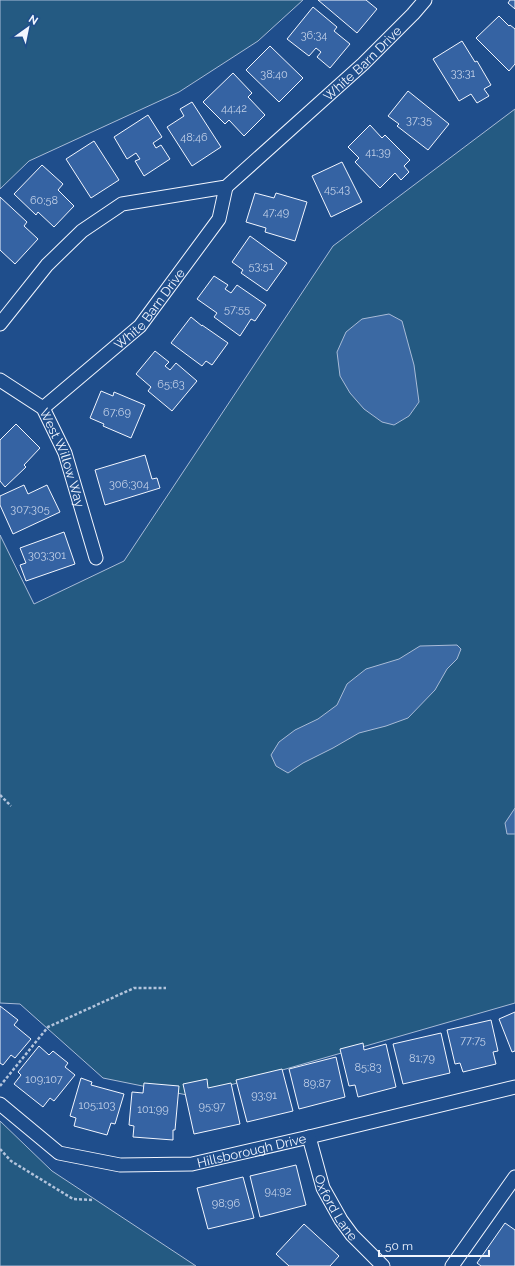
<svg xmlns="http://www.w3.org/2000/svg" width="515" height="1266" viewBox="0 0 515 1266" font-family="Raleway,sans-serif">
<rect width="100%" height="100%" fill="#1f4e8c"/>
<g fill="#245a82" stroke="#a8bbd7">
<path d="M0,0h303l-45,41 -79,51 -150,69 -29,28z"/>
<path d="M515,109v894l-323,93 -89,-18 -83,-74 -20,-1v-468l34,69 90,-43 209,-315z"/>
<path d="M0,1121l52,50 144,95h-196z"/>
</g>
<g fill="#3b69a3" stroke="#a8bbd7">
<path d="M389,314l13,7 12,44 5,37 -10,14 -15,9 -12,-3 -18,-13 -14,-16 -10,-17 -3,-24 9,-20 16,-13z"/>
<path d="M457,645l4,4 -4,10 -10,10 -12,21 -27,28 -22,8 -27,7 -26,15 -30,15 -15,10 -12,-7 -5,-11 8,-13 16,-12 23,-11 19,-14 10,-21 19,-15 33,-10 21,-13z"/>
<path d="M515,808v26h-8l-2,-11z"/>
</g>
<g fill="#3563a3" stroke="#f2f6ff">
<path d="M318,0h48l11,9 -20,24z"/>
<path d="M510,0h5v9l-7,-6z"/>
<path d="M313,7l24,20 -3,4 16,13 -20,24 -13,-11 4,-5 -5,-4 -7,8 -22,-17z"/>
<path d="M499,16l10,10 1,-1 5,4v35l-6,7 -33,-33z"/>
<path d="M462,41l13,21 2,-1 14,24 -7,4 5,7 -12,7 -6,-9 -12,7 -26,-42z"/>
<path d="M270,46l33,32 -24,24 -33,-32z"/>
<path d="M233,73l19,20 -4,4 17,18 -21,21 -15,-16 -4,4 -22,-22z"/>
<path d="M408,91l41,33 -21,26 -31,-24 2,-2 -11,-8z"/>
<path d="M192,102l29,45 -29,19 -25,-39 17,-11 -4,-7z"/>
<path d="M148,115l14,22 -9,6 3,5 5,-3 9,14 -26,17 -9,-15 5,-2 -4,-6 -9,6 -13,-22z"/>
<path d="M370,125l12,13 3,-3 25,25 -6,6 5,6 -8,8 -6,-7 -15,15 -25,-26 4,-4 -11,-11z"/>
<path d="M94,141l25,39 -28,18 -25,-39z"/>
<path d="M342,162l20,40 -31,15 -19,-41z"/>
<path d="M42,165l21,19 -5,6 16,16 -20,21 -16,-15 -2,3 -22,-21z"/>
<path d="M255,193l19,5 2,-5 31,9 -12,39 -30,-9 1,-4 -20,-6z"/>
<path d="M0,197l27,25 -3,4 14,13 -23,25 -15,-14z"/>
<path d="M250,236l37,27 -20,28 -26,-18 2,-3 -11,-8z"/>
<path d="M214,276l14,9 -3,4 6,4 6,-8 29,20 -11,16 -4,-2 -11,17 -26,-19 3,-4 -20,-14z"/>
<path d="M191,317l11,9v-1l26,18 -16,22 -6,-4 -4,5 -31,-23z"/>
<path d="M155,351l14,11 -4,4 5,4 6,-7 21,18 -25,30 -24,-20 3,-4 -15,-13z"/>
<path d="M101,391l12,5 1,-4 31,13 -14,33 -28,-12 1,-2 -14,-6z"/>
<path d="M16,424l24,24 -16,17 2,2 -21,20 -5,-6v-41z"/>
<path d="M145,455l7,24 5,-1 3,10 -55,17 -10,-35z"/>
<path d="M24,485l4,9 19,-9 13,27 -47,22 -13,-29v-9z"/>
<path d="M64,532l11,32 -49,17 -6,-16 6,-2 -6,-15z"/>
<path d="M0,1006l18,14 -4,5 17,14 -16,19 -4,-3 -8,10 -3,-2z"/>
<path d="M515,1012v39l-3,1 -13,-33z"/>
<path d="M491,1020l7,31 -5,1 3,12 -33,8 -3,-9 -5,1 -8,-34z"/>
<path d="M441,1033l9,40 -47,11 -10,-40z"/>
<path d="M363,1043l1,7 22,-6 10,43 -38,10 -3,-12 -6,1 -9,-37z"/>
<path d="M39,1046l10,9 4,-4 15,12 -3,4 10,8 -21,26 -4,-3 -7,9 -29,-23 7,-9 -3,-3z"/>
<path d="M336,1057l9,40 -46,12 -10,-40z"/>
<path d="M282,1069l11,42 -46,11 -11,-42z"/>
<path d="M81,1078l11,4 -1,3 33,9 -9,30 -4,-1 -4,12 -33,-9 2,-8 -6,-2z"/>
<path d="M207,1079l1,9 23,-5 9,41 -46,10 -11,-50z"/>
<path d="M144,1083l35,3 -4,44h-2v10l-40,-3 1,-11 -5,-1 3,-33 11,1z"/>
<path d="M296,1165l10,40 -46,12 -10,-41z"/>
<path d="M243,1177l11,41 -46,11 -11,-41z"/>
<path d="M505,1223l10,7v36h-34l-4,-3z"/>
<path d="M304,1224l35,32 -9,10h-41l-13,-12z"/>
</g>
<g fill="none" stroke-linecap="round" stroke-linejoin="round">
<defs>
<g id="street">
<path id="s1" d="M0,324l47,-59 35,-34 40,-27 104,-17 137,-123 50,-50 12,-14"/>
<path id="s2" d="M0,380l43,28 22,45 31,105"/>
<path id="s3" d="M43,408l97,-82 79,-107 7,-32"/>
<path id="s4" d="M0,1104l59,49 61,12 72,-1 117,-27 206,-50"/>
<path id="s5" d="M309,1137l14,51 18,32 11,15 31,31"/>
<path d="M452,1266l63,-89"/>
</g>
</defs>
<use href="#street" stroke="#f2f6ff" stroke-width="15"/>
<g stroke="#b3c4dc" stroke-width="2.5" stroke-dasharray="3 2" stroke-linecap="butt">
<path d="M0,795l11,11"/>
<path d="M0,1086l48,-59 86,-39h32"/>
<path d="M0,1149l11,12 62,38 20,1"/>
</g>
<use href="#street" stroke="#1f4e8c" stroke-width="13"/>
</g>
<g text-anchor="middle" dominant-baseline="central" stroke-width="3" stroke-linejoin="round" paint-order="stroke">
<g font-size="11" fill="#c3d1e8">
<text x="314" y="35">36;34</text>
<text x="463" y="73">33;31</text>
<text x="274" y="74">38;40</text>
<text x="234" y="108">44;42</text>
<text x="419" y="120">37;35</text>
<text x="194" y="137">48;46</text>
<text x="378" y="152">41;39</text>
<text x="337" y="189">45;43</text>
<text x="44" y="200">60;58</text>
<text x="276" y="212">47;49</text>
<text x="261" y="266">53;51</text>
<text x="237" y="309">57;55</text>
<text x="171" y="384">65;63</text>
<text x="117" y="412">67;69</text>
<text x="129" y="484">306;304</text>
<text x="30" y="509">307;305</text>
<text x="47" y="555">303;301</text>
<text x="473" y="1040">77;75</text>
<text x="422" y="1058">81;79</text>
<text x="368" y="1067">85;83</text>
<text x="44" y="1079">109;107</text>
<text x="317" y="1083">89;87</text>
<text x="264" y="1095">93;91</text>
<text x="97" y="1105">105;103</text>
<text x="212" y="1106">95;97</text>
<text x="153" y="1109">101;99</text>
<text x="278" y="1191">94;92</text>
<text x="226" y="1203">98;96</text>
</g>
<g font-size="13" fill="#f2f6ff" stroke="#1f4e8c">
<text stroke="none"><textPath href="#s1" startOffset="462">White Barn Drive</textPath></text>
<text stroke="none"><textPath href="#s3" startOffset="146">White Barn Drive</textPath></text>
<text stroke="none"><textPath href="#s2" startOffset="105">West Willow Way</textPath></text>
<text stroke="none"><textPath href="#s4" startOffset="272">Hillsborough Drive</textPath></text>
<text stroke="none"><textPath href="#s5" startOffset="76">Oxford Lane</textPath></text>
</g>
</g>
<g transform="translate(28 28) rotate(33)" stroke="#1f4e8c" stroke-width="3" paint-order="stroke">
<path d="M0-3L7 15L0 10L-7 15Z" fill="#f2f6ff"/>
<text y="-6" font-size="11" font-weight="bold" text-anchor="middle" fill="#f2f6ff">N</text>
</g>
<path d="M379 1250v6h110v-6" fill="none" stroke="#f2f6ff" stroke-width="2"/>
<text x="385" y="1250" font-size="12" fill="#f2f6ff" stroke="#1f4e8c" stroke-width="3" paint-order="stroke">50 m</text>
</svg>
